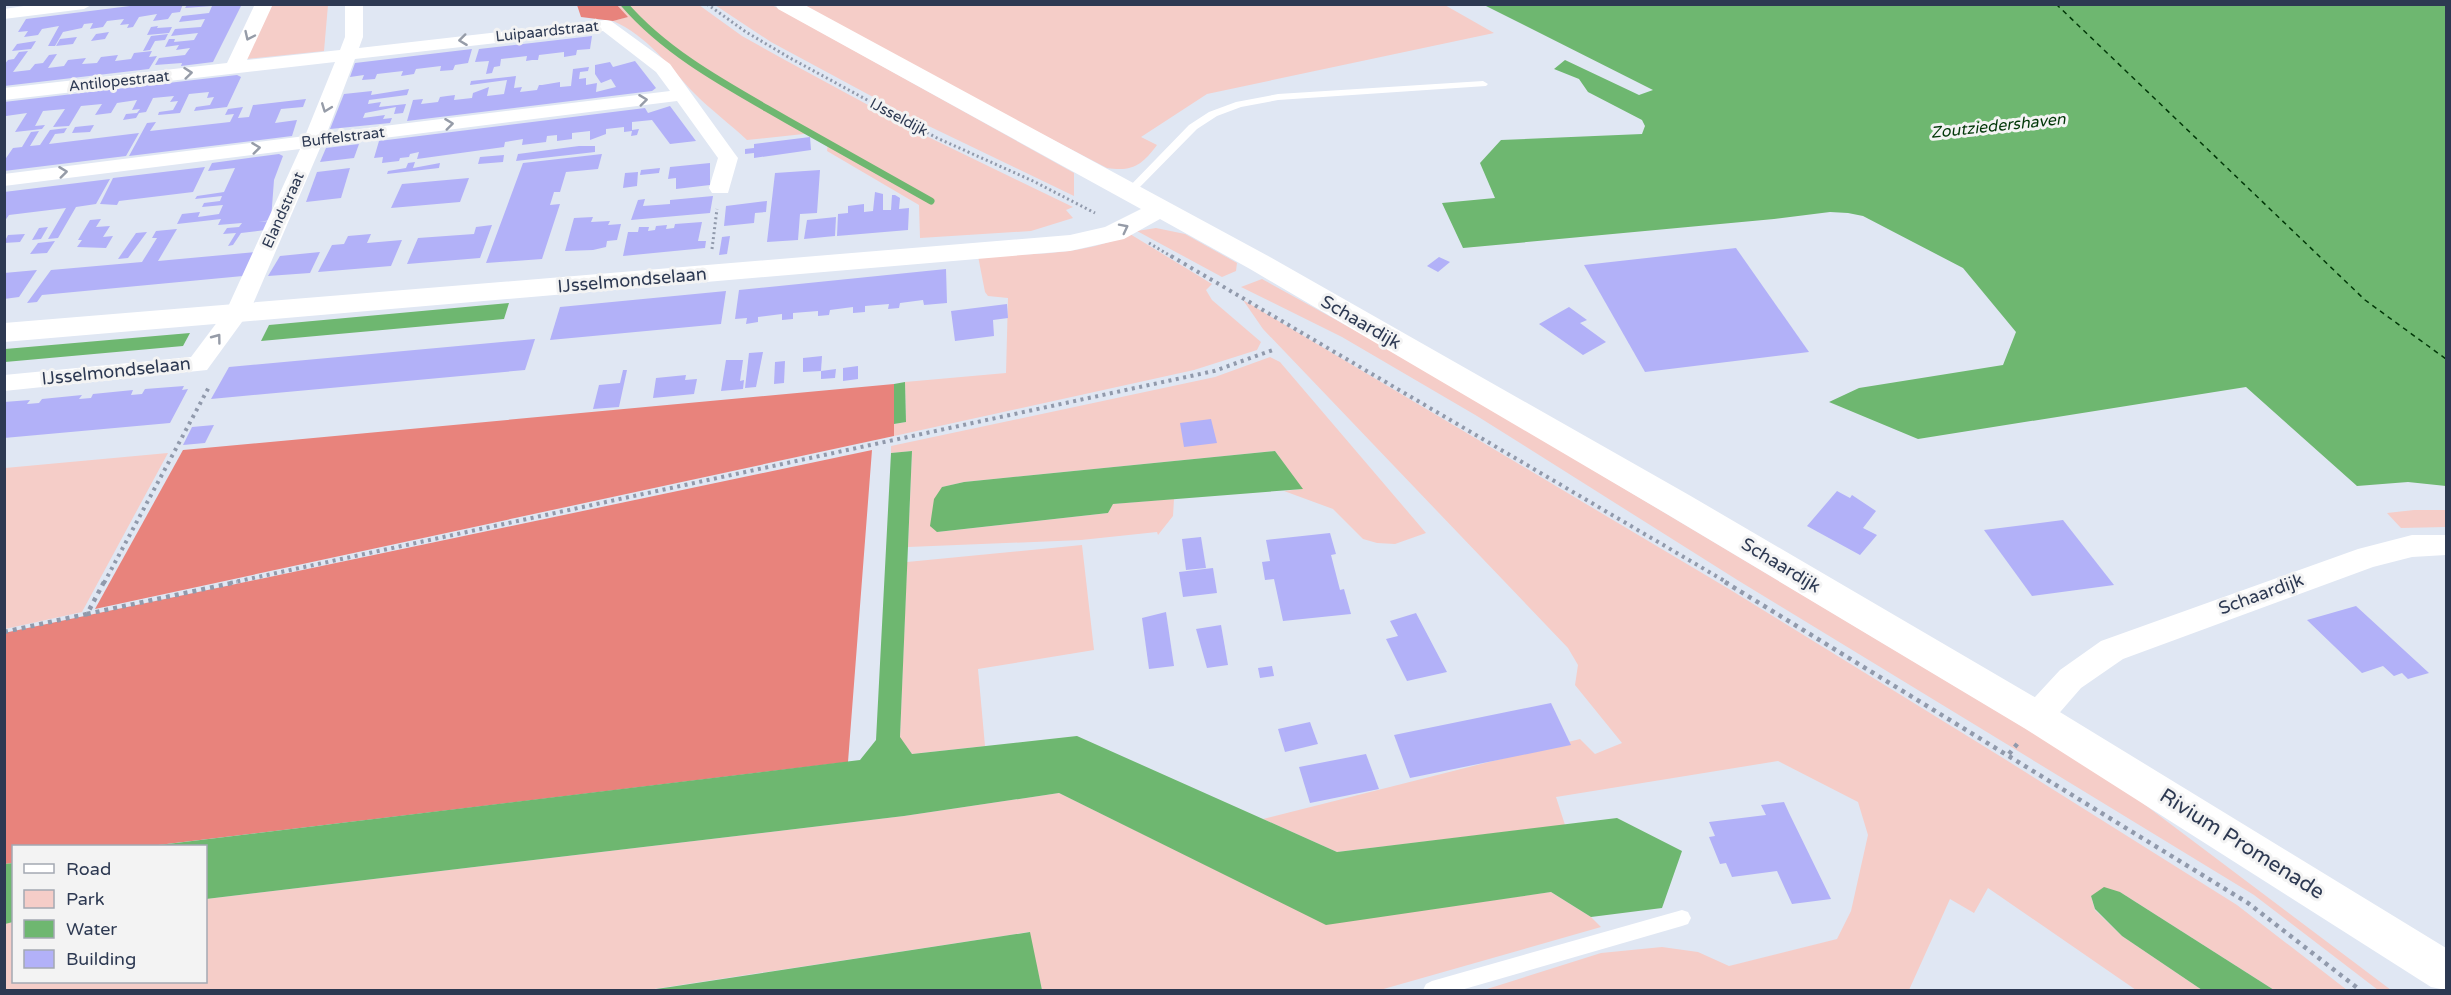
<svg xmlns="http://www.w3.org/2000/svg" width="2451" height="995" viewBox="0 0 2451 995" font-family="'Varela Round',sans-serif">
<rect width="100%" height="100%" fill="#e0e7f3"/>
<g fill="#f5cdc8">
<path d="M1443,4l51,29 -287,61 -66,43 16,8c-15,20 -24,27 -50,23l-197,-103 -109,-60z"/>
<path d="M270,5h58l-4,46 -78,8z"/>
<path d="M617,5h82l43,31 43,24 133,72 155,75 -7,3 7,8 -42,13 -111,7 -1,-33 -92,-54 1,-8 -15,-10 -66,7c-17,-16 -36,-30 -52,-46 -26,-27 -47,-58 -82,-73l14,-4z"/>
<path d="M715,5h57l302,168v23l-162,-78 -141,-76z"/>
<path d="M1156,228l29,6 52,29 -1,8 -14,6 -85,-46z"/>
<path d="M1130,234l82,50 -6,6 6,10 49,42 -4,8 -63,20 -300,66v-12l12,-2 -1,-40 101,-9 2,-75 -20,-2 -3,-4 -7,-36c52,-2 104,0 152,-22z"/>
<path d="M1262,279l145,80 705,421 279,210h-13l-124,-95 -515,-314 -262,-165 -135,-79 -101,-50z"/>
<path d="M1243,300l486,289 274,169 234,147 110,85h-73l-154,-98 -29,4 4,14 27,26 80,54h-66l-148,-102 -14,25 -24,-14 -41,91h-425l117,-37 61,-6 36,5 31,14 108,-27 14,-28 17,-76 -10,-33 -80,-41 -222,36 9,28 -228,27 -74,-33 317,-80 15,15 27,-11 -47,-58 3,-20 -10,-17 -305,-319z"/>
<path d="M1270,357l10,5 146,171 -31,11 -18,-1 -14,-4 -30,-30 -49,-18 18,-2 -27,-38 -311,31 -22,5 -5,45 171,-19 4,-9 62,-5 -1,17 -15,19 -1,-3 -76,8 -173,7 4,-96 -21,2v-7l324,-69z"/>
<path d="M168,453l-86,159 -77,17v-161z"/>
<path d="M2414,510h32v17l-45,1 -14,-15z"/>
<path d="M1082,545l12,105 -116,19 7,77 -73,8 -12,-16 7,-176z"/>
<path d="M1059,793l267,131 225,-32 40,25 10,10 -221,63h-338l-13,-58 -381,58h-643l-1,-66 9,-2 1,60h192v-83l698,-83z"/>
</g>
<g fill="#e8837c">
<path d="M577,5h40l11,12 -15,4 -32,-4z"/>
<path d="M894,384v52l-799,173 88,-159z"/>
<path d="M872,450l-24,312 -698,84h-136l-1,17 -8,1 -1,-231z"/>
</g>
<g fill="#6eb770">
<path d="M1484,5h962v481l-38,-4 -51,4 -111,-99 -328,52 -89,-37 30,-14 144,-23 13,-33 -53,-64 -100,-52 -15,-3 -18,-1 -56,7 -311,29 -21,-45 53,-5 -15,-35 21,-23 141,-6 3,-8 -3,-6 -54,-28 -9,-13 -25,-10 11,-9 74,35 14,-5z"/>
<path d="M509,303l-5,16 -243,22 8,-16z"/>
<path d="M190,333l-7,13 -178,16v-13z"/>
<path d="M905,382l1,40 -12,2v-40z"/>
<path d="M912,451l-12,286 12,17 165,-18 260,116 280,-34 65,33 -20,57 -71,9 -40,-25 -225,33 -267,-132 -155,23 -698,83v-53h-55l709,-86 16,-20 15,-287z"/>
<path d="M1275,451l28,38 -190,15 -5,9 -171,19 -7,-6 4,-27 8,-12 22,-5z"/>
<path d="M13,863v59l-8,2v-60z"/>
<path d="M2104,887l16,5 154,98h-72l-80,-54 -27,-27 -4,-13z"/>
<path d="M1030,932l12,58h-393l21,-3z"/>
</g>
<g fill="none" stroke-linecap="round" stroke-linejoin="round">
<path stroke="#6eb770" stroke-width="7" d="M624,4c44,51 106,83 163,116 48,27 96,54 144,81"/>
<path stroke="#003707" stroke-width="1.5" stroke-dasharray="5 4.5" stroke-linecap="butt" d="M2056,4l309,296 81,59"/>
</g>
<g fill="#b2b1f8">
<path d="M146,4h37l-3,8 -8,1 -4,6 -15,2 4,-7 -18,3 -6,10 -6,1 2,-4 -9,1 4,-6 -17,2 -4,6 -13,2 3,-6 -9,1 -2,4 -19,4 -8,14h-7l11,-20 -17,3 -4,6 -14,2 4,-6 -10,1 8,-13z"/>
<path d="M242,4l-29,58 -32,4 1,-3 -27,2 4,-7 26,-3 5,-7 -14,2 3,-5 -14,2 4,-8h6l-1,3 20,-2 4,-7 -27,3 4,-7 26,-2 4,-8 -26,3 3,-6 27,-3 3,-7 -27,2 2,-3z"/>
<path d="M158,26l-1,2 15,-1 -3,6 -22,2 4,-8z"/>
<path d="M109,32l-4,7 -14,2 5,-7z"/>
<path d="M168,34l-3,6 -10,1 -5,9 -7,1 8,-15z"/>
<path d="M592,36l-2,13 -13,1 -1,5 -12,2v-5l-25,3 -1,5h-6l-6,1 1,-5 -26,3 -1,7 -6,1 -2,6 -6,1 3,-13 -14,1 4,-13z"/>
<path d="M77,37l-4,7 -17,2 4,-7z"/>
<path d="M36,41l-5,8 -19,2 5,-7z"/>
<path d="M472,49l-4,14 -13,2 -2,5 -13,1 1,-5 -25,3 -2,5 -13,2 2,-5 -26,3 -2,5 -13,1 2,-5 -14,2 5,-14z"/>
<path d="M28,51l-15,21 17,-2 5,-6 8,-1 6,-8 8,-1 -9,14 16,-2 4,-6 18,-2 -4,6 15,-1 4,-6 17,-2 -3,6 16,-2 3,-6 18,-2 -3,6 8,-1 -8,13 -145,17v-21l4,-5 6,-1 5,-7z"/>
<path d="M635,61l21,27 -4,3 -245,30 6,-21 10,-1 -2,5 17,-2 2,-5 7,-1 8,-1 -1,5 18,-2 1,-5 16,-6 -2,9 17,-2 3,-14 -37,5 1,-4 45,-5 -2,12 8,-1 -2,5 17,-2 2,-5h3l18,-3v5l11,-1 2,-17 16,-2 -1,4 -8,1 -1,7 7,-1v7l11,-2 -1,9 20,-5 -5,-8 -10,4 -6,-9v-9l15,-3 3,5z"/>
<path d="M237,75l4,2 -14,30 -33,4 2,-4 14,-2 4,-8 -7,1 2,-6 -20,2 -9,19 -22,2 1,-3 14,-2 5,-9 -8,1 4,-6 -21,2 -7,14 -7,1 -3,5 -13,2 3,-6 11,-1 3,-4 -8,1 5,-10 -20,3 -6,10 -16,2 7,-11 -21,2 -12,20 -16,1 12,-18 -22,2 -8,15 10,-1 -3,4 -27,3 12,-19 -21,3 -2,3v-17z"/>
<path d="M409,89l-2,6 -38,5 -1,4 13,-2 -2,5 27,-3 -3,9 -9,1 2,-7 -31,6 -2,5 22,-3 -2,4 9,-1 -2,5 -60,6 14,-35 28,-3 -1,4z"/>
<path d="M306,99l-3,8 -22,2 -6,14 22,-3 -5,16 -163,20 18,-33 9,-1 -6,9 80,-9 4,-8 -9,1 3,-6 15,-2 -5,11 11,-1 4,-12z"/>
<path d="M670,106l26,35 -26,3 -18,-24 -20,2v8l7,-1 -2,6 -6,1 1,-5 -8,1v-5l-18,2v5l-16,6v-9l-18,2v6l-15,2v-6l-10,1 -1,6 -24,3 1,-6 -18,3 -1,5 -87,12 2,-7 -9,2 -1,3 -9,1 -1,3 -17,2 1,-6 -9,1 5,-17 266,-33 3,5z"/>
<path d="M94,125l-4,7 -18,1 3,-6z"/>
<path d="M67,128l-3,5 -9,1 -6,10 90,-11 -13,23 -122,15v-10l9,-13 9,-1 9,-15 8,-1 -9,15 10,-1 10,-15z"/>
<path d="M810,137l1,13 -57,8v-5l-9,1v-5l9,-1v-4z"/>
<path d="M359,144l-5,14 -34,4 6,-14z"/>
<path d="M579,146h16v6l-79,9 2,-7z"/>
<path d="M279,154l4,2 -9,24 -3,40 -12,2 11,-1 -5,9 -24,3 -8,12 -5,1 8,-13 -13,1 4,-6 12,-1 3,-4 -24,2 3,-6 -44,5 5,-10 18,-2 -2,5 21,-3 4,-9 -21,2 2,-4 16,-2 2,-5 -27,3 2,-3 27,-4 11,-24 -27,3 4,-8z"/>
<path d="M602,154l-4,15 -32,3 -6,20h-6l-4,13 10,-1 -18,55 -56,4 37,-100z"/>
<path d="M504,155l-1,7 -25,2 2,-7z"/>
<path d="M415,162l-2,6 27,-5 -1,5 -52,6 1,-3 18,-3 2,-5z"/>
<path d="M710,163v22l-34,4v-11l-8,1 2,-12z"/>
<path d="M205,167l-12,25 -74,9 -2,4 -17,-1 13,-26z"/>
<path d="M350,168l-9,30 -35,4 11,-30z"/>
<path d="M660,168l-1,5 -19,2 1,-5z"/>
<path d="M820,170l-3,43 -17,1 -2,26 -31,2 8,-69z"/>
<path d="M638,172l-1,14 -14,2 2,-15z"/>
<path d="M469,178l-9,24 -69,6 11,-24z"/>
<path d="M110,179l-14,25 -20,3 -18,31 -10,1 18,-31 -57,7 -5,7v-30z"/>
<path d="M875,192l8,2v16h8l1,-15h3l5,3 -1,11 10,-1 -1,22 -71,6 1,-22 10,-1v-7l16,-2v8l9,-1z"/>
<path d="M713,196l-3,17 -79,7 7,-20 7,-1 -2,7 27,-2v-4z"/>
<path d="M767,201l-1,11 -11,1 -1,10 -30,3 2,-20z"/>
<path d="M593,217l-2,5 19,-1 -2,4 13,-1 -4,16 -10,1 -1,6 -13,3 -28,1 9,-33z"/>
<path d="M836,217l-1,19 -31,3 3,-19z"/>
<path d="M101,219l-5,8 14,-1 -7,11 10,-1 -7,12 -29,-1 5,-7h-4l12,-20z"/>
<path d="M702,222l-4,19h8l-1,7 -82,8 5,-24h10l1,-5h10l-1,4 7,-1 1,-4 11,-1 -1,4 8,-1 1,-4z"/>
<path d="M492,225l-12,33 -73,6 11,-26 56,-4 2,-7z"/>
<path d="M48,227l-7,12 -9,1 7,-12z"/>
<path d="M177,229l-19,32 98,-9 -13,24 -201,19 -5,7 -10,1 24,-33 91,-8 15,-24h-5l4,-7z"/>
<path d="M147,232l-19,26 -10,1 18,-26z"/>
<path d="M25,234l-5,8 -16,1 4,-8z"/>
<path d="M371,234l-4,9 35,-3 -11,26 -73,6 14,-27 12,-1 4,-8z"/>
<path d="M730,236l-3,18 -8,1 3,-18z"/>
<path d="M55,241l-8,12 -17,1 8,-11z"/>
<path d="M1736,248l73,104 -164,20 -61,-107z"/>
<path d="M320,252l-10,21 -42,3 12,-20z"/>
<path d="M1439,257l11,5 -12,10 -11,-6z"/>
<path d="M946,269l1,34 -23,2 -1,-5 -23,3 -1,5 -11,1 1,-5 -24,2v6l-12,1v-6l-23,3 -1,5 -11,1v-5l-25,2v6l-11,1v-6l-24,3v5l-12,2 1,-6 -12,1 4,-29z"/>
<path d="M37,270l-18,27 -15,2v-26z"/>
<path d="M726,291l-5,33 -171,16 10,-33z"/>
<path d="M1007,304l1,14 -15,2 1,16 -39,5 -4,-30z"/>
<path d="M1569,307l18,13 -7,3 26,19 -23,13 -44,-31z"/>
<path d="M535,339l-10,31 -314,29 18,-32z"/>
<path d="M763,352l-7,35 -11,1 4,-35z"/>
<path d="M822,356l-1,15 -18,1v-14z"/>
<path d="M726,360h17l-3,21 4,-1 -1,9 -22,2z"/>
<path d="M785,361l-1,22 -10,1 1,-22z"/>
<path d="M858,366v13l-15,2v-13z"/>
<path d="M836,369l-1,9 -14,1v-8z"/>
<path d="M623,370h4l-8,37 -26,2 6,-24 21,-2z"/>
<path d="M686,375l-1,5 12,-1 -3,15 -41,4 3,-20z"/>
<path d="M184,386l-2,4 6,-1 -18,34 -166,15v-36l26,-2 -3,4 12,-1 3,-4 40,-4 -3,4 12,-1 2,-4 40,-4 -2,5 11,-1 3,-5z"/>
<path d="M1211,419l6,24 -33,4 -4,-24z"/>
<path d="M214,425l-9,18 -22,2 9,-18z"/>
<path d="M1837,491l13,7 2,-3 24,16 -13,17 14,7 -17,20 -53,-29z"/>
<path d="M2063,520l51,65 -82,11 -48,-66z"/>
<path d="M1330,533l6,21 -5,1 9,35 4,-1 7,25 -68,7 -9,-42 -9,1 -3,-18 8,-1 -4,-21z"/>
<path d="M1201,537l5,31 -20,2 -4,-31z"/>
<path d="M1213,568l4,25 -34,4 -4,-25z"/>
<path d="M2356,606l73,67 -21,6 -6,-6 -8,3 -11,-10 -21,7 -55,-53z"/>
<path d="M1166,612l8,54 -25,3 -7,-51z"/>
<path d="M1416,613l31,59 -40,9 -21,-42 12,-3 -8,-15z"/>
<path d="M1221,625l7,40 -21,3 -11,-39z"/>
<path d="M1272,666l2,10 -14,2 -2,-10z"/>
<path d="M1551,703l20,42 -161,33 -16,-43z"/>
<path d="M1310,722l8,22 -33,8 -7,-23z"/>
<path d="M1366,754l13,35 -69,14 -11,-36z"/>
<path d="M1784,802l5,11 42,86 -39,5 -15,-33 -45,6 -6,-14 -6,1 -11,-27 6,-1 -6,-14 57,-7 -5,-10z"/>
</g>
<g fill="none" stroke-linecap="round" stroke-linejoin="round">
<g stroke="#919aac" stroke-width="3" stroke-dasharray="2 3" stroke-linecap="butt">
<path d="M707,4l39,28 44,26 147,80 96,43 62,32"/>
<path d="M1149,243l25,15"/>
<path d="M712,249l5,-40"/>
</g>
<g stroke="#919aac" stroke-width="4" stroke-dasharray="3 4.5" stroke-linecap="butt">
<path d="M1171,256l557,327"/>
<path d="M104,583l106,-198"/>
<path d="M230,583l984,-212 62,-22"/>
</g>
<g stroke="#919aac" stroke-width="4.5" stroke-dasharray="4 5" stroke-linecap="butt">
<path d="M104,582l-17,32 150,-32"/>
<path d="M1725,582l523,321 112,87"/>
<path d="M4,632l83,-18"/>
<path d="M2009,754l9,-11"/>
</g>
<g fill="#fff" fill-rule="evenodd">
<path d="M1483,81l5,3 -2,2 -208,14 -37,7 -24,9 -20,13 -64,65h-8l-1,-2 65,-67 20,-13 27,-10 42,-8z"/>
<path d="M1682,910l6,2 3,6 -3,6 -6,2 -221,64h-38l3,-6 6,-3z"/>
</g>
<g fill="#fff" fill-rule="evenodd">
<path d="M37,4h56l-9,5 -80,10v-10z"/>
<path d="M255,4h18l-26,56 93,-10 5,-13v-33h18v33l-4,11 246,-28 6,1 59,43 65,90 3,4 -10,35h-16l-3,-5 9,-30 -41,-57 -356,45 -71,165 -43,59 -203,21v-16l187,-18 36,-48 73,-160 -296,37v-12l301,-38 30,-74 -331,38v-12l223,-25zM603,31l53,41 14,19 -343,42 28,-74z"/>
<path d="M2412,535h34v20l-34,2 -39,10 -250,92 -42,29 -33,38 -11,4 -11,-4 -5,-9 14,-20 25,-27 41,-29 257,-92z"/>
</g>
<path fill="#fff" fill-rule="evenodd" d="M775,4h28l467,253 419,238 361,211 396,242v42l-15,-3 -407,-259 -359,-215 -415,-244 -90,-50 -36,20 -54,12 -1066,91v-19l1066,-88 35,-8 36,-18 -363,-200z"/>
</g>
<defs><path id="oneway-chevron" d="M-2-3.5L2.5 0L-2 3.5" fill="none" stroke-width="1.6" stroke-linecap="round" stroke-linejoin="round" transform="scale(1.5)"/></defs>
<g stroke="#969ca8">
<use href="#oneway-chevron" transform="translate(249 36) rotate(115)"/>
<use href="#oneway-chevron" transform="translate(463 40) rotate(173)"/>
<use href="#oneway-chevron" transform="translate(188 73) rotate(-6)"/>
<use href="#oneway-chevron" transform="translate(643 100) rotate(-7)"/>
<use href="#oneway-chevron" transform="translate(326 108) rotate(111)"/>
<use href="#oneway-chevron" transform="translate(449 124) rotate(-7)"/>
<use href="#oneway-chevron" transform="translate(256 148) rotate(-7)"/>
<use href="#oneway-chevron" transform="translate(63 172) rotate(-7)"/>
<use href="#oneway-chevron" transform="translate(1124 228) rotate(-27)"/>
<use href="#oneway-chevron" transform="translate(217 338) rotate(-53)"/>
</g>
<g text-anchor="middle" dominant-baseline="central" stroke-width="6" stroke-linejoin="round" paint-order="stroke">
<g font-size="15" fill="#2d3952" stroke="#f3f3f3">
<text transform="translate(547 31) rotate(-6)">Luipaardstraat</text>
<text transform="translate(119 81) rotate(-6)">Antilopestraat</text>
<text transform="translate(899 117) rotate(28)">IJsseldijk</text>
<text transform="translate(343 137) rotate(-7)">Buffelstraat</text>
<text transform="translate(283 210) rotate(-66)">Elandstraat</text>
</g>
<g font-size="16" font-style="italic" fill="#003707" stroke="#f3f3f3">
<text transform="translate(1998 126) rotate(-6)">Zoutziedershaven</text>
</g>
<g font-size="18" fill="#2d3952" stroke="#f3f3f3">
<text transform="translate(632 280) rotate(-5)">IJsselmondselaan</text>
<text transform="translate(1361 322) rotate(30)">Schaardijk</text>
<text transform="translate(116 371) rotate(-6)">IJsselmondselaan</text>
<text transform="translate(1781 565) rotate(31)">Schaardijk</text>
<text transform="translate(2261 594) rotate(-20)">Schaardijk</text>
</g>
<g font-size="21" fill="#2d3952" stroke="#f3f3f3">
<text transform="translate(2242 844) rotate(32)">Rivium Promenade</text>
</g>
</g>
<rect width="2451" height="995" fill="none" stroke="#2d3952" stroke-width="12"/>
<rect x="12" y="845" width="195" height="138" fill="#f3f3f3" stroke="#a4a9b3" stroke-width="1.5"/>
<rect x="24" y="864" width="30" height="9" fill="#ffffff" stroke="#a4a9b3" stroke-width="1.5"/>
<text x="66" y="875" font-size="18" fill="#2d3952">Road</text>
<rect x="24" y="890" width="30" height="18" fill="#f5cdc8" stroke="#a4a9b3" stroke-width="1.5"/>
<text x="66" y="905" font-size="18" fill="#2d3952">Park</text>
<rect x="24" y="920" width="30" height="18" fill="#6eb770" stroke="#a4a9b3" stroke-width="1.5"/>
<text x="66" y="935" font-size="18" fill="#2d3952">Water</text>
<rect x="24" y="950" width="30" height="18" fill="#b2b1f8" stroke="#a4a9b3" stroke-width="1.5"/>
<text x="66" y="965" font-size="18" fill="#2d3952">Building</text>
</svg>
